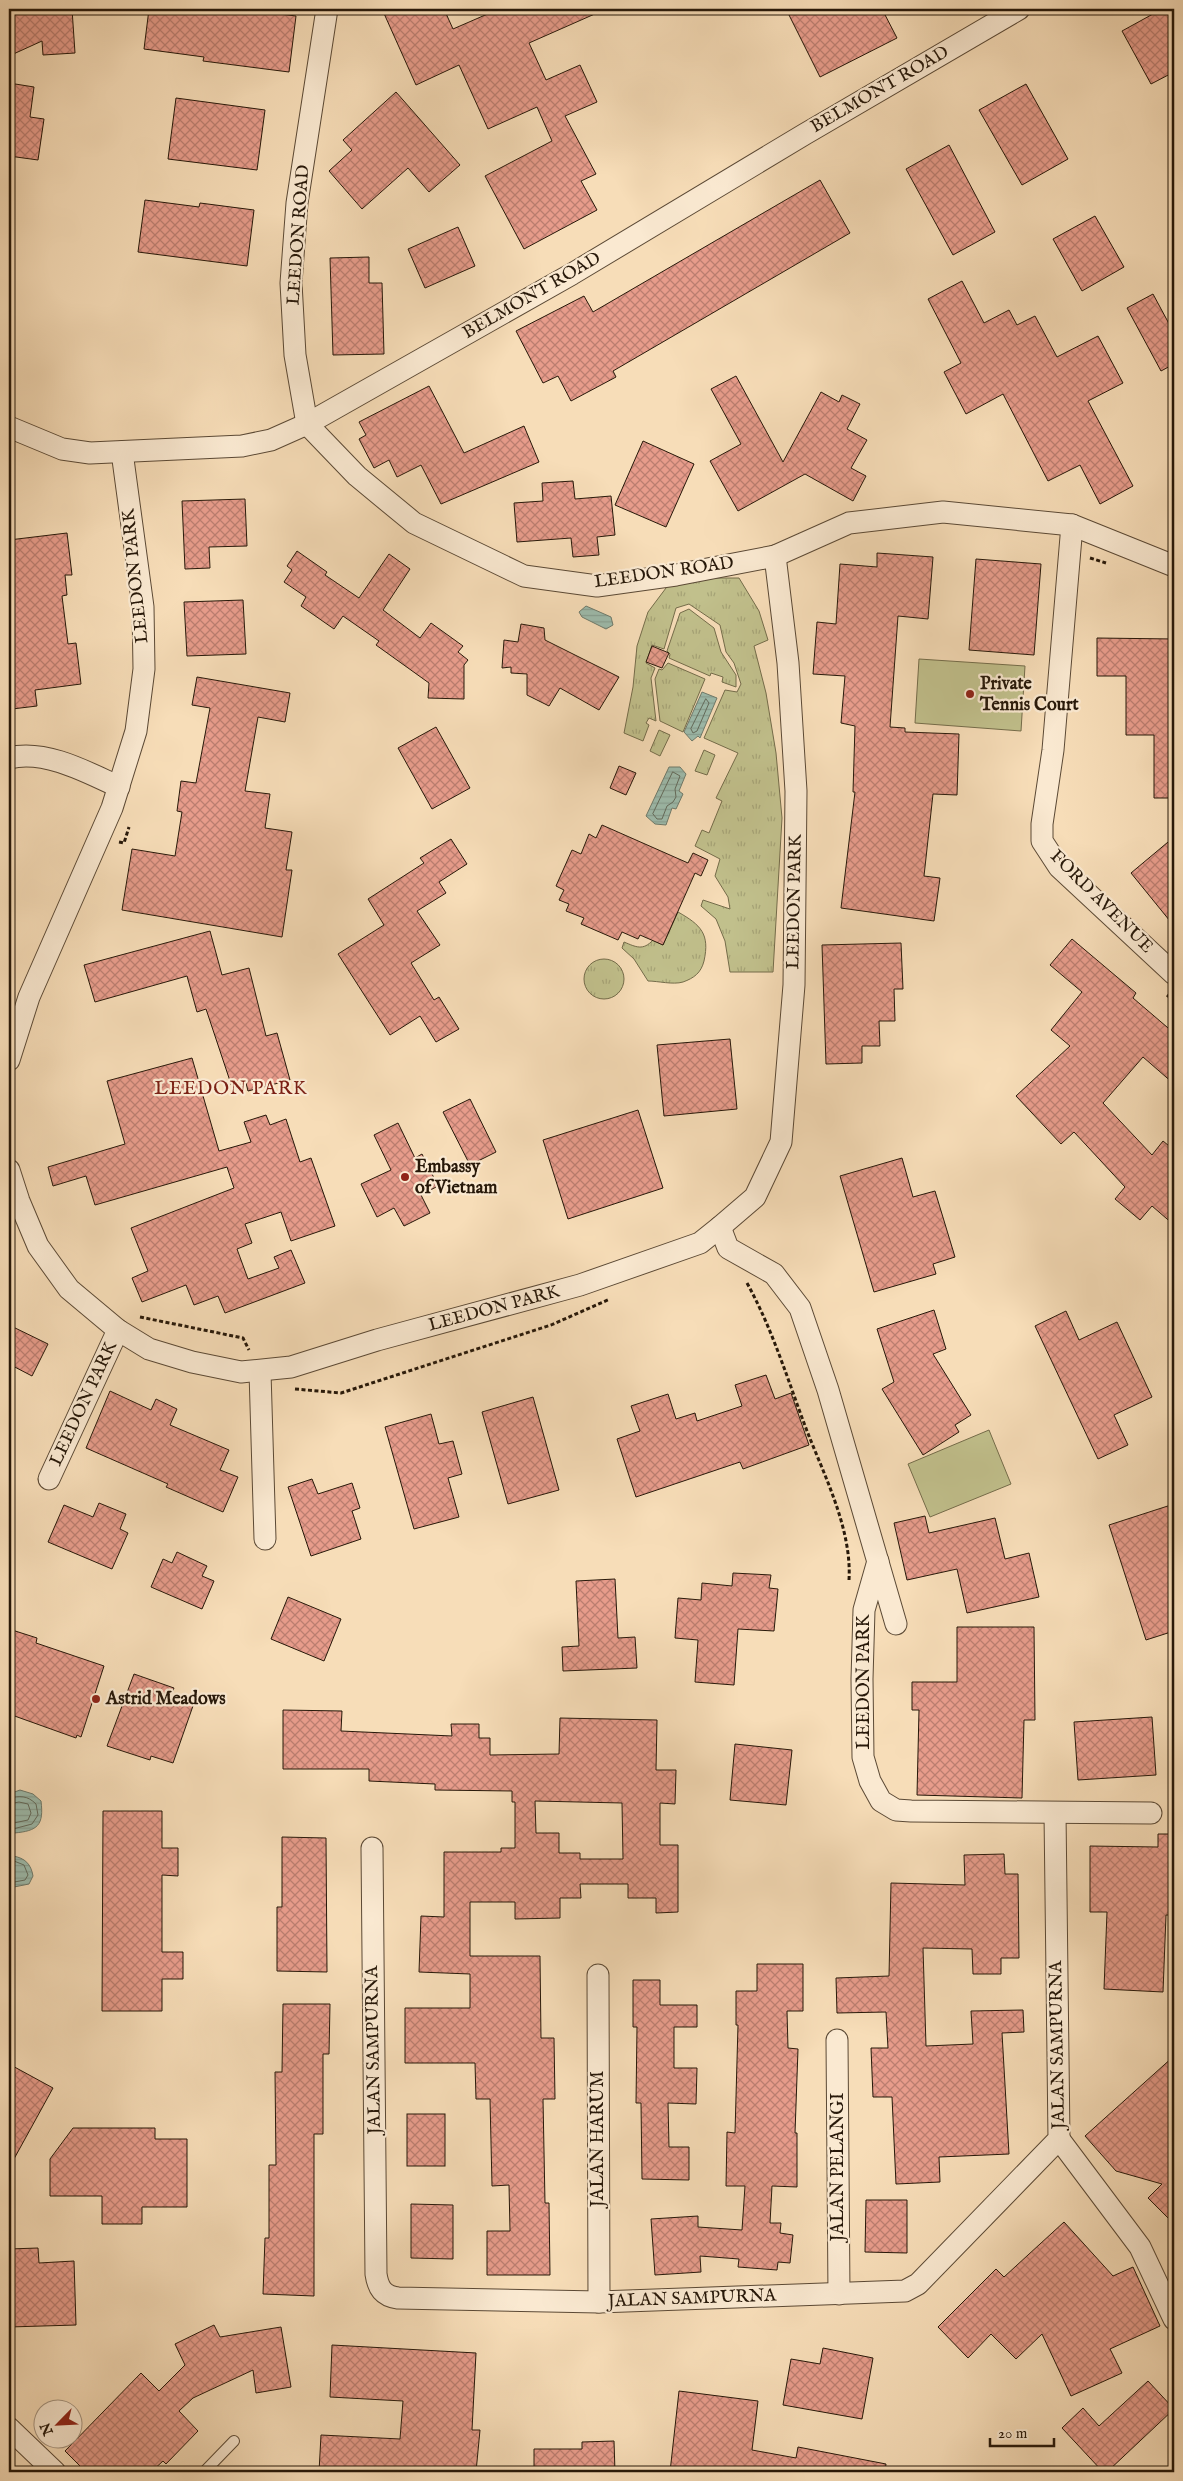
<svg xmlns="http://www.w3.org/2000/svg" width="1183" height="2481" viewBox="0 0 1183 2481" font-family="'IM FELL English',serif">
<defs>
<pattern id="grass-tufts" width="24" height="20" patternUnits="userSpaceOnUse" patternTransform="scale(1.25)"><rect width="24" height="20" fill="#c1c08c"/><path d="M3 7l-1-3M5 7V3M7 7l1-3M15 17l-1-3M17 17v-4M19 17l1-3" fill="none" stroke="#a6a477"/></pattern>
<pattern id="water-rules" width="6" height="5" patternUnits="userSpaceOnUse" patternTransform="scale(1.25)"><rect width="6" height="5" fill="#9dbcad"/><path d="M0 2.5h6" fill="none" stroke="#87a194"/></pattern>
<pattern id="building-cross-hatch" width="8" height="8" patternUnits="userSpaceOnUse" patternTransform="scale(1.25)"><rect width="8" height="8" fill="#e79c8b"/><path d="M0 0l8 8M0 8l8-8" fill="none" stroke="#bb7e70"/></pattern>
</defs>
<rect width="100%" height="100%" fill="#f7ddb8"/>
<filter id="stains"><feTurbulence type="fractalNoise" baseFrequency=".004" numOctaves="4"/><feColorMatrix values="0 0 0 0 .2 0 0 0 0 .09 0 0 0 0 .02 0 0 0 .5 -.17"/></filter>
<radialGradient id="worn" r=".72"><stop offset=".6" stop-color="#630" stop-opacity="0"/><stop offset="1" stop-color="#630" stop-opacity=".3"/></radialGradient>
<g fill="url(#grass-tufts)" stroke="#746c4a">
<path d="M717,578h22l20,33 9,29 -14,6 12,47 10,60 6,65 -9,154h-43l-5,-31 -9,-22 -15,-13 2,-6 27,9 -2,-12 -13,-21 5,-17 -25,-13 7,-16 7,3 13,-32 -6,-3 22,-45 -34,-15 21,-48 12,2 4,-8 -7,-21 -8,-11 -6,-27 -31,-21 -13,4 -12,41 -12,-4 -6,18 9,5 -4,10 5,43 -7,-3 -3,5 3,2 -6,16 -19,-8 9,-46 4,-41 11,-34 21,-28z"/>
<path d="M689,609l25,19 7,24 15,23v12l-14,-5 1,-5 -12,-4 -1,3 -41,-18 1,-4 -3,-3 13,-38z"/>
<path d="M668,663l37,16 -22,53 -23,-11 -5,-42 4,-10 3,1z"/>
<path d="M659,730l11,5 -10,21 -10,-5z"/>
<path d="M704,750l11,5 -8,20 -12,-4z"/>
<path d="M678,912c23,13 32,22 26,49 -3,12 -10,17 -21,21 -10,3 -25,-1 -35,-1l-14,-22 -12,-11 2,-6c12,5 19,9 29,-2l10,5z"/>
<circle cx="604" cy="979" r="20"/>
</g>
<g fill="#c1c08c" stroke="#746c4a">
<path d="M919,659l106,7 -4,65 -106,-8z"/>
<path d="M989,1430l22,54 -81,33 -22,-53z"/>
</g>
<g fill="url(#water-rules)" stroke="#6e7a6b">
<path d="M586,606l25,11 2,8 -7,4 -24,-12 -3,-5z"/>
<path d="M702,692l15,6 -17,40 -2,-2 -6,5 -8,-9z"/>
<path d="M669,767h11l6,7 -7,17 4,3 -7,15 -4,-1 -6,17 -11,-1 -9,-8z"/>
<path d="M20,1790l13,4 8,7c3,24 -3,30 -27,32l-5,9v-48z"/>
<path d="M9,1849l4,7c12,2 18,8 20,20l-4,8 -20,4z"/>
</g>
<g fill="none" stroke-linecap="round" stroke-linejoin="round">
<g stroke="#626a5b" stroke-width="1">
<path d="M706,699l3,4 -12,28 -4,2 -2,-4z"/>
<path d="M673,772l7,4 -5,13 1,8 -3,5 -6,4 -5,13h-5l-4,-5z"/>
<path d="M9,1798c11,-2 18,-3 27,6l2,11 -6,9 -19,5 -4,3"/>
<path d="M9,1804l10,-2 9,2 3,9 -3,7 -19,4"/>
<path d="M9,1859l15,6 4,10 -3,5 -16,3"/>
</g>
</g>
<g fill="url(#building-cross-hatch)" stroke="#271809" fill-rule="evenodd">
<path d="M9,9h63l3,44 -32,2 -1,-14 -33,15z"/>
<path d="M149,9h92l55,7 -7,56 -86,-11 1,-4 -60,-8z"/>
<path d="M382,9h62l9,20 46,-20h107l-77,34 17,37 34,-15 17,37 -32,14 31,58 -15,7 16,29 -73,39 -39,-73 67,-35 -15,-34 -49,22 -29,-64 -43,20z"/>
<path d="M786,9h96l15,29 -77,39z"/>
<path d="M1162,9h12v63l-23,12 -29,-53z"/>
<path d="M9,83l25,4 -4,30 14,2 -6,41 -29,-4z"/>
<path d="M1026,84l42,75 -46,26 -43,-75z"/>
<path d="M396,92l64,73 -31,27 -21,-24 -46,41 -33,-38 23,-21 -9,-10z"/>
<path d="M176,98l89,12 -8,60 -89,-11z"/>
<path d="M949,145l46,87 -42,23 -47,-86z"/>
<path d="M820,180l30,53 -237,138 3,6 -45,24 -13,-25 -15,7 -27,-52 68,-35 9,16z"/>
<path d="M145,200l54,7 1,-4 54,7 -7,56 -109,-14z"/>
<path d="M1095,216l29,51 -42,24 -29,-52z"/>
<path d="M458,227l17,39 -50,22 -17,-39z"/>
<path d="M369,257v26h13l2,71 -51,1 -3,-97z"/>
<path d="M962,281l22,42 25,-13 8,15 18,-9 22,41 41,-21 25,47 -35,18 45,85 -33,18 -20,-39 -32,16 -45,-87 -37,20 -22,-42 17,-9 -33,-64z"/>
<path d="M1153,294l21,39v31l-13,7 -34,-63z"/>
<path d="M736,376l47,86 38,-70 18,10 3,-7 18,9 -13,25 20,11 -16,28 15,8 -13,25 -48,-27 -67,37 -28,-50 31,-17 -30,-55z"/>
<path d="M429,386l35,67 60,-27 15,36 -98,42 -20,-39 -24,12 -8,-17 -15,8 -15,-29 7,-4 -7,-13z"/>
<path d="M643,441l51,23 -28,63 -51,-22z"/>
<path d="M573,481l2,18 36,-3 4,39 -18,2 2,18 -26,2 -2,-19 -54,4 -3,-39 29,-2 -1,-18z"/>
<path d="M245,499l2,47 -38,1 1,21 -25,1 -3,-68z"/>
<path d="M67,533l5,42h-7l2,20 -5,1 6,48 8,-1 5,41 -46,6 2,16 -25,3 -3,-27v-142z"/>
<path d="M297,551l30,21 -2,3 34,23 30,-44 21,15 -27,41 37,28 11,-15 32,23 -5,6 10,8 -4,5v34l-36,-1 1,-15 -53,-38 3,-4 -36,-25 -9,13 -33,-23 5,-9 -22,-15 8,-12 -5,-4z"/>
<path d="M877,553l56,4 -5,62 -30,-3 -8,111 15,1v4l54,2 -2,61 -24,-1 -9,82 16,2 -6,43 -93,-13 14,-116h-2l2,-66 -14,-3 4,-47 -32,-2 4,-52 19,2 4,-60 37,3z"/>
<path d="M976,559l65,5 -7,91 -65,-5z"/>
<path d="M243,600l3,54 -59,2 -3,-54z"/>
<path d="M521,624l23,4 1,12 74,37 -20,33 -39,-22 -11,18 -22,-11v-21l-16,-1v-6l-9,1 2,-28 14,2z"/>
<path d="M1097,638l77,1v159h-20v-63h-28v-59h-29z"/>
<path d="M652,646l17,7 -7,15 -16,-6z"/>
<path d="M197,677l93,16 -5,29 -27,-5 -13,74 25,3 -5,34 27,4 -6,38h6l-10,67 -160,-27 10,-61 43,7 7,-44 -5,-1 4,-30 15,2 14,-75 -18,-3z"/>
<path d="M436,727l34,61 -38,21 -34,-61z"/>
<path d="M619,766l17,7 -10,22 -16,-7z"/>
<path d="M602,825l86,38 5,-10 15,7 -7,16 -6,-3 -32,72 -23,-10 -2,4 -16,-7 -4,8 -37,-16 3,-6 -18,-7 3,-7 -10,-4 5,-10 -8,-4 16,-36 9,4 8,-20 7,4z"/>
<path d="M1174,837v89l-43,-53z"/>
<path d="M451,839l16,25 -28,18 7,11 -29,18 23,34 -29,18 23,37 5,-3 20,32 -23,13 -16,-26 -30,19 -52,-81 46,-29 -16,-26 56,-36 -4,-5z"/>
<path d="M210,931l12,44 27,-7 17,68 11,-3 13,47 -42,11 -2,-8 -14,4 -26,-78 -9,3 -10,-36 -92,26 -11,-37z"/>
<path d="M1072,939l64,54 -3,5 41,35v51l-31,-27 -40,46 49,52 11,-14 11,9v75l-22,-19 -12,14 -25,-21 10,-12 -51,-55 -13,12 -45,-48 54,-50 -19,-16 31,-38 -32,-27z"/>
<path d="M901,943l2,46h-9l1,32h-16l1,25h-18v17l-36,1 -4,-119z"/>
<path d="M730,1039l7,70 -73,7 -7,-71z"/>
<path d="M192,1058l27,93 32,-9 -7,-20 22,-7 4,10 16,-6 14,43 11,-4 24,68 -44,15 -10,-29 -36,12 7,19 -15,6 11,30 31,-11 -5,-11 17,-7 14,33 -80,30 -7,-17 -24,9 -8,-20 -44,17 -10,-24 16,-7 -17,-43 103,-40 -7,-21 -132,38 -9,-29 -33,10 -5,-19 77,-23 -18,-63z"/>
<path d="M470,1099l26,53 -26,13 -27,-53z"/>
<path d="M638,1110l25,78 -95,31 -25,-79z"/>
<path d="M398,1123l17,35 7,-4 16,32 -17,9 9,18 -26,13 -10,-18 -17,9 -16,-33 30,-14 -17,-35z"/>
<path d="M902,1158l11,39 22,-6 20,66 -22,7 3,10 -62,18 -34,-116z"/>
<path d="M934,1310l12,39 -13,5 38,61 -16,10 4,7 -36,23 -41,-66 12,-7 -17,-53z"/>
<path d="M1066,1311l13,29 38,-18 35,75 -38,18 14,30 -30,14 -63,-133z"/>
<path d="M9,1325l39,19 -16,32 -23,-12z"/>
<path d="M766,1375l9,24 16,-6 18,52 -66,24 -3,-7 -104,35 -19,-58 23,-8 -9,-25 37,-12 8,25 19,-6 2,8 45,-15 -7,-21z"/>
<path d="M110,1391l41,19 5,-11 21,10 -7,16 59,25 -9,20 18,7 -15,35 -57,-25 2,-3 -82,-36z"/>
<path d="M533,1397l26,93 -51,14 -26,-92z"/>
<path d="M431,1414l8,30 14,-3 9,33 -14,4 11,39 -45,12 -29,-102z"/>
<path d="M312,1479l6,15 34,-11 8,25 -8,3 9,28 -50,17 -23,-69z"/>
<path d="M99,1503l27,11 -6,15 8,4 -16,36 -64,-27 16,-37 29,12z"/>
<path d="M1174,1504v127l-28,9 -37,-115z"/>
<path d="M925,1516l4,17 66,-15 10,41 24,-6 10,44 -72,16 -10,-44 -50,11 -13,-57z"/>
<path d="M177,1552l30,14 -5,10 12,5 -12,28 -51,-22 12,-28 9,4z"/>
<path d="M733,1573l38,2 -2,13 9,1 -4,42 -36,-2 -4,56 -39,-3 3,-42 -23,-2 3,-40 23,2 1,-17 30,3z"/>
<path d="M615,1579l3,59 17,-1 2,31 -74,3 -1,-24 17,-1 -3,-65z"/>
<path d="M288,1597l53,22 -17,42 -53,-22z"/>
<path d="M957,1627h77l1,93h-11l-2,78 -105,-3 2,-85h-7v-28h45z"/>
<path d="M9,1629l28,9 -1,5 68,23 -23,71 -4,-2 -1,3 -67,-24z"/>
<path d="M134,1674l40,14 -3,7 23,8 -21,60 -22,-7 -1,4 -43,-14z"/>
<path d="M283,1710l59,1 -1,20 111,5 -1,-12h28v14h11v17l69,-1 1,-36 97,2 -1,50h20l-1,34 -15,-1v42h18v67l-22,1v-15h-28v-14h-48l1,14h-21v20l-45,1v-17h-45v54h70l1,82h13l1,61h-12l2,104h4l1,72h-63v-44h23l-1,-46 -17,1 -2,-87h-14l-1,-36h-70v-55h65v-34l-51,-2 2,-56 23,1v-65h57v-4h14v-46h-3v-11l-77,-1v-6l-66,-3v-12h-86zM535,1801l87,2 1,56h-43v-6h-21v-20h-23z"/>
<path d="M1152,1717l4,58 -78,5 -4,-58z"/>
<path d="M735,1744l57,6 -6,55 -56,-5z"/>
<path d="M103,1811h59v37h16v28l-16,-1v77h21v27h-21v32h-60z"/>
<path d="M1158,1834h16v81h-8l-3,77 -59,-3 3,-77h-17v-66l68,1z"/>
<path d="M282,1837l44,1 1,134 -50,-1v-64h5z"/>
<path d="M1004,1854l1,20h13l1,84h-18v16h-28l-1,-25 -49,-1 3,98 47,-2 -2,-33 52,-1 1,22 -22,1 7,121 -70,3 1,25 -44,2 -4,-87h-19l-2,-49h17l-2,-36 -49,1 -1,-35 53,-2 2,-93 74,2 -1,-30z"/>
<path d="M757,1964h46v47h-16l1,37 10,1 -3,84h2v54l-25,-1 -2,37h11l-1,10 13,2 -3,28 -12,-1 -1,8 -39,-3 1,-8 -39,-3 1,16 -46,3 -4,-56 47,-3v11l44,3 3,-44h-19l1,-54 8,1 3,-108h-2v-34h21z"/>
<path d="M633,1980h27v25h37v22h-23v41h23l-1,36 -28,-1 1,44h20v33l-47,-1 -1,-76h-5l1,-76h-4z"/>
<path d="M283,2004h47l-1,50h-6v80h-9v162l-51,-2 2,-56h4v-73h7l-1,-93h7z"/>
<path d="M1174,2056v168l-26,-26 14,-14 -46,-13 -31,-35z"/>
<path d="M9,2064l44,24 -44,80z"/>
<rect x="407" y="2114" width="38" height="52"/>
<path d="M73,2128h82v11h32v68h-45v17h-40v-28h-52v-37z"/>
<path d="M866,2200h41v53l-42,-1z"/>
<path d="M411,2204l42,1v54l-42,-1z"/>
<path d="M1064,2222l49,54 20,-9 27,59 -50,23 12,24 -51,23 -29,-62 -26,25 -25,-25 -23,24 -30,-31 58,-58 8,8z"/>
<path d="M38,2248l1,15 35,-2 2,64 -67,2v-78z"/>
<path d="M214,2325l6,12 61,-10 10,60 -35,6 -3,-23 -60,28 -14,13 19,20 -32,33 -3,-3 -12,11h-65l-21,-21 76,-78 18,18 26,-26 -10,-21z"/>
<path d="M332,2345l144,8 -4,77h8l-4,42h-157l2,-37 79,4 3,-38 -73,-4z"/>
<path d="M823,2348l50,10 -11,61 -79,-14 8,-46 29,5z"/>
<path d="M1148,2381l26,28 -67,63h-4l-41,-44 21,-20 16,18z"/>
<path d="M679,2391l79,10 -6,49 44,8 2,-11 88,17 -1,8h-215z"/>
<path d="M614,2441l1,31h-81v-23h48v-7z"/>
</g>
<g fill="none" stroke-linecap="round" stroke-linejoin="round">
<defs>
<path id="service" d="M204,2472l30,-31"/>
<g id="minor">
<path d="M327,9l-30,194 -6,80 4,72 12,69 50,52 57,47 110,53 73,10 79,-11 99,-19 74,-33 94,-11 129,13 102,41"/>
<path d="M9,427l53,22 28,4 152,-7 29,-6 36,-16 265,-150 233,-140 214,-125"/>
<path d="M1072,525l-19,225 -11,74v17l17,26 115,107"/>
<path d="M9,758c36,-9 78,14 110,29"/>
<path d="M9,1060l20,-63 83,-189 24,-77 8,-62 -1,-62 -21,-155"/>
<path d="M9,1170l10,31 19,45 31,43 49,41 31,19 43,13 49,10 50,-5 86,-27 203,-55 120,-42 20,-16 35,-30 26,-55 13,-157 2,-194 -8,-128 -13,-107"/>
<path d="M720,1227l8,21 46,26 26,34 28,82 68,234"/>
<path d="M260,1372l5,167"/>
<path d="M49,1479l69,-149"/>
<path d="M878,1561l-14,49 -2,69 1,78 7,24 11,20 15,9 15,1 240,2"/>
<path d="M372,1848l4,426c2,14 7,22 22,24l201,4 306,-11 13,-7 141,-145 -4,-326"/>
<path d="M598,1975l1,327"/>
<path d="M837,2040l2,254"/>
<path d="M1059,2139l81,108 34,72"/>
<path d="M9,2428l46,44"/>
</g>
</defs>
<use href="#service" stroke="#5b4935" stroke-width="12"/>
<use href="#minor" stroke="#5b4935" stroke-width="23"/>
<g stroke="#271809" stroke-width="3" stroke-dasharray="4 2.5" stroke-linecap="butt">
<path d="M1090,558l16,5"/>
<path d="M119,842l5,1 5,-16"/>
<path d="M1167,995l7,6"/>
<path d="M9,1138l4,13"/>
<path d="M747,1283c26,47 41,98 60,148 18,46 45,99 42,149"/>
<path d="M140,1317l103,21 6,12"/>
<path d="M295,1389l46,4 210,-68 59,-26"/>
</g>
<use href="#service" stroke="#fae9d1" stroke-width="10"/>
<use href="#minor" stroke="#fae9d1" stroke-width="21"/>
</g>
<g fill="#8f2418" stroke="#fae9d1" stroke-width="2">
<circle cx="970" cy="694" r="5"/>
<circle cx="405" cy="1177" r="5"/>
<circle cx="96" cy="1699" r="5"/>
</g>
<g text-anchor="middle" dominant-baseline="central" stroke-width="4.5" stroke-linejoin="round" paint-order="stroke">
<g font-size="18" fill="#271809" stroke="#fae9d1">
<text transform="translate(880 90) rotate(-30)">BELMONT ROAD</text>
<text transform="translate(299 235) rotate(-86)">LEEDON ROAD</text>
<text transform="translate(532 296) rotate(-30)">BELMONT ROAD</text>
<text transform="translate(664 573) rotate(-8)">LEEDON ROAD</text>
<text transform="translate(136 576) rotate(-96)">LEEDON PARK</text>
<text transform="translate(795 902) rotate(-89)">LEEDON PARK</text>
<text transform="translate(1101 902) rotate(45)">FORD AVENUE</text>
<text transform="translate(494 1309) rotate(-15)">LEEDON PARK</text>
<text transform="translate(84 1404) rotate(-65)">LEEDON PARK</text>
<text transform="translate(864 1682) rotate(-90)">LEEDON PARK</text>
<text transform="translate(1058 2045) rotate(-91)">JALAN SAMPURNA</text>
<text transform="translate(374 2050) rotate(-91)">JALAN SAMPURNA</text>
<text transform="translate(598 2139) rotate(-90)">JALAN HARUM</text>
<text transform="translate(838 2167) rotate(-90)">JALAN PELANGI</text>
<text transform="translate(692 2299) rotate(-2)">JALAN SAMPURNA</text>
</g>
<g font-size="18" font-weight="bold" fill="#271809" stroke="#fae9d1" text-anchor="start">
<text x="980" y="684">Private<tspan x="980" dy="21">Tennis Court</tspan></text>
<text x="415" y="1167">Embassy<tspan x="415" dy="21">of Vietnam</tspan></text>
<text x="106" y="1699">Astrid Meadows</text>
</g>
<g font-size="19" letter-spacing="1" fill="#7a1f14" stroke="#fae9d1">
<text x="231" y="1089">LEEDON PARK</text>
</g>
</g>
<rect width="1183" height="2481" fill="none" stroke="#f7ddb8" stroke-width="30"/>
<rect x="10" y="10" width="1163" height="2461" fill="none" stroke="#271809" stroke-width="2.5"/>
<rect x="15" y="15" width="1153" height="2451" fill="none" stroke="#271809"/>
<g transform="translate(58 2424) rotate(246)"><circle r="24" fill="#fae9d1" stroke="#a69581"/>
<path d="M0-4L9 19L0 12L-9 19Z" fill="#8f2418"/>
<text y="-8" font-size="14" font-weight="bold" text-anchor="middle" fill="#271809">N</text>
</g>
<path d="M990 2438v8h64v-8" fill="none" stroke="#271809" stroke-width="2.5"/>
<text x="998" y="2438" font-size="15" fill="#271809" stroke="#fae9d1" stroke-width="4" paint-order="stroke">20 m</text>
<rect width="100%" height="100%" filter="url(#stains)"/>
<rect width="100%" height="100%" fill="url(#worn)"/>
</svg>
